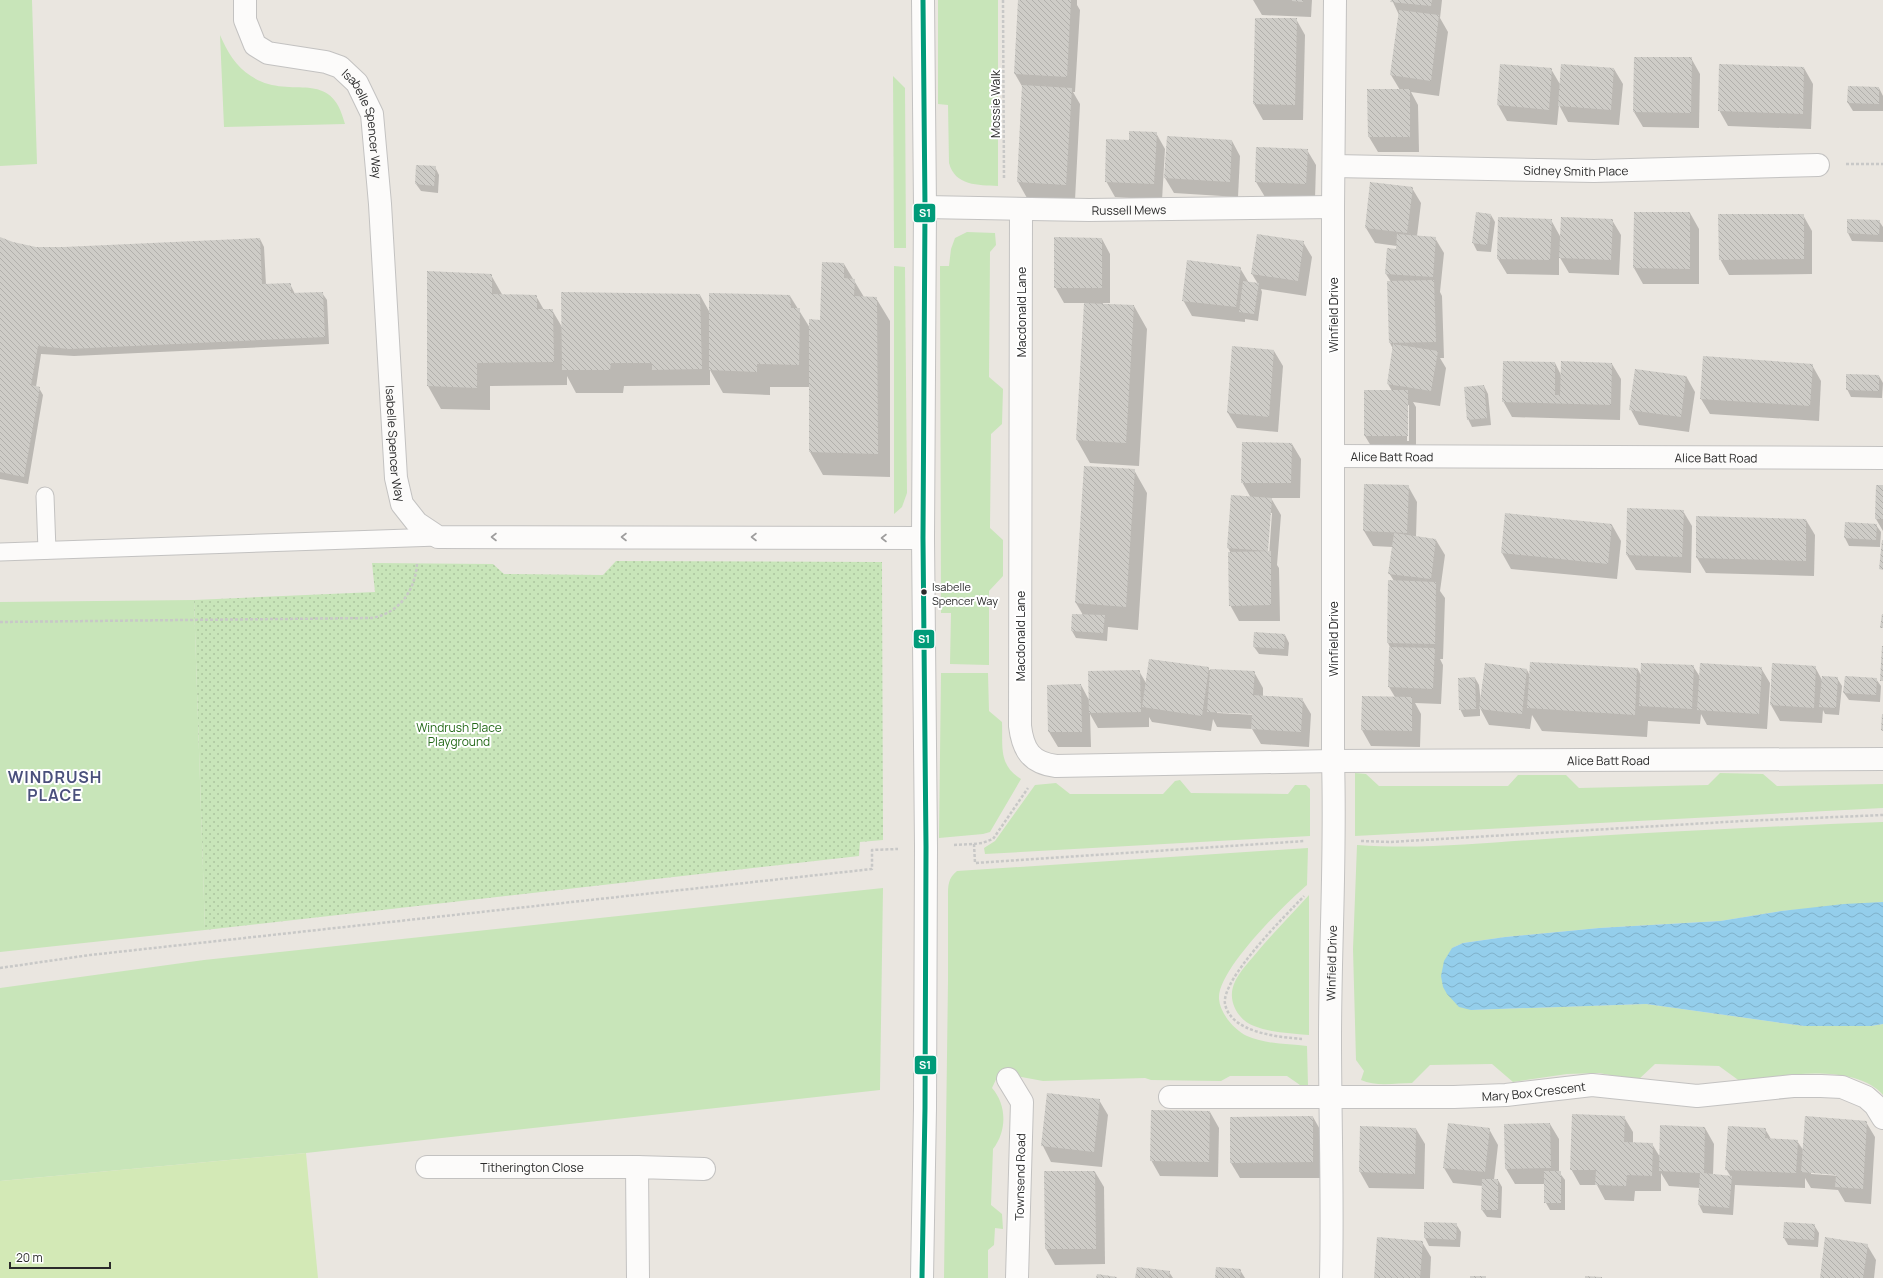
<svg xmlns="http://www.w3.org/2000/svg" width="1883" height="1278" viewBox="0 0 1883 1278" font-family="Manrope,sans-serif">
<defs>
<pattern id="park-dots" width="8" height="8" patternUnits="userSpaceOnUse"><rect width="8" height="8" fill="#c8e5b9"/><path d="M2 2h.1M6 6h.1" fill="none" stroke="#acc59f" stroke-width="1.8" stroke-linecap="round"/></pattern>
<pattern id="water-waves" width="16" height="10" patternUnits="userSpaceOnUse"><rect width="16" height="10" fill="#94ceeb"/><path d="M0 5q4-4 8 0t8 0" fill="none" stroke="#80b1ca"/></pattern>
<pattern id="building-back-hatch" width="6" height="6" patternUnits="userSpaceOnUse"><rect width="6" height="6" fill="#ceccc7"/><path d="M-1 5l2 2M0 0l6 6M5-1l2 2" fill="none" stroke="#b1afab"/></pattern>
</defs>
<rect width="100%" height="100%" fill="#eae6e0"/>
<g fill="#c8e5b9">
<path d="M0,0h32l5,164 -37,2z"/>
<path d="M938,0h60v186c-20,-1 -43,0 -49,-23l-1,-58 -10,-1z"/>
<path d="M220,35c7,16 16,32 31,41 39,26 80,-11 94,48l-121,3z"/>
<path d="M893,76l12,12 1,160h-12z"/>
<path d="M967,232l28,1 1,12 -6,7 -1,125 14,12 -1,35 -11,10 -1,94 13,12v36l-14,15v74l-39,-1 1,-51h-10l-1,-347h9l2,-17 4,-11z"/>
<path d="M894,266l11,1 2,226 -5,14 -8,7z"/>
<path d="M194,600l11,330 -205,22v-350z"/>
<path d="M941,673h47l1,38 13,11c1,24 -4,43 19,57l-31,53 -7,2 -44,4z"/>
<path d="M1355,773l11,1 13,12h129l10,-11h48l13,13 129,-3 12,-12 43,1 14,12 106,-2v24l-528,28z"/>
<path d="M1180,780l11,13 97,1 7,-9h11l4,4v47l-325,18 -1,-6 11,-7 40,-56 21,-2 14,11h93l12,-13z"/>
<path d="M1883,822v80l-102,9 -61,10 -121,7 -94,9 -42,6 -11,5 19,62 175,-6 158,22h67l12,-2v71c-28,-33 -106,-20 -142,-13l-22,-16 -64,-2 -17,16 -39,-7 -32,1 -54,8 -21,-18 -62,1 -18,18c-16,0 -36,4 -51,-3l3,-9 -8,-11 -3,-111 4,-104c67,5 136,-3 203,-7 107,-6 215,-12 323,-16z"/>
<path d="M1308,848l-1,37c-21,18 -90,85 -88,114 1,14 15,31 28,37 18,8 41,8 60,10l1,40 -8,-1 -13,-9h-57l-9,5 -70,-1 -6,-2 -102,3 -44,-8 -7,15c15,17 15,43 1,61l-2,56 11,9 1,15 -8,-1 -1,17 -6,5v28h-44l4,-297v-85c0,-10 0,-18 9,-25z"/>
<path d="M883,888l-3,202 -574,63 -306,28v-193l204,-28z"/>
<path d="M1309,895v140c-18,-2 -38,-2 -55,-9 -16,-6 -27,-25 -20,-42 4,-10 12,-19 19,-27 18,-22 37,-41 56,-62z"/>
</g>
<path fill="url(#park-dots)" d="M616,561l266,1 1,278 -23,2 -1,14 -654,74 -11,-330 181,-8 -3,-29 121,1 11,10 99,1z"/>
<path fill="#d3e9b6" d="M306,1153l12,125h-318v-97z"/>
<path fill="url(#water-waves)" d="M1883,902v122l-12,2h-67l-158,-22 -175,6 -12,-3 -12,-13 -4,-7 -2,-11 3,-15 8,-13 11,-5 42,-6 94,-9 121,-7 61,-10 63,-7z"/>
<g fill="#0003" fill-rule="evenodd">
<path d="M1019,0h58v5l3,5 -5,82h-2l7,12 -5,96 -48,-2 -9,-16 5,-94 -8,-14z"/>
<path d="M1253,0h59l-1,17 -49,-2z"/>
<path d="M1392,0h50l-2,18 8,14 -9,64 -28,-4 7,13 1,47h-41l-9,-15 31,-47 -9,-15 8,-60z"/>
<path d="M1256,19h40l9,16 -2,85h-40l-9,-16z"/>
<path d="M1691,58l9,16 -1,54 -56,-1 -9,-15z"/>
<path d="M1501,65l50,4 10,17 53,-17 9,15 -4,41 -51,-3 -9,-17 -2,20 -50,-4 -9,-16z"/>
<path d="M1804,68l9,16 -2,45 -83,-3 -9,-16z"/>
<path d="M1849,87l30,1 4,8v15h-30l-5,-8z"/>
<path d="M1156,133l9,16 -3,51 -47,-3 -9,-16 24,-40z"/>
<path d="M1232,141l8,15 -2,41 -64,-4 -9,-15z"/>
<path d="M1307,150l9,15 -1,34 -50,-2 -9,-15z"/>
<path d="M435,167l4,8 -1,18 -17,-2 -5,-7z"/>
<path d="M1412,188l9,15 -4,33 18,2 9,15 -4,39 2,4 2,62h-4l6,10 -6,38 -27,-4 3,5v44h-42l-9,-15 27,-45 -4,-7 5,-35 -3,-6 -2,-61h3l-5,-8 11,-28 -22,-3 -9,-15zM1407,405h2v36h-2z"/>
<path d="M1635,213h55l9,16v55h-56l-9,-16z"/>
<path d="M1491,215l4,7 -4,30 -14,-1 -4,-8z"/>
<path d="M1803,215l9,16v43l-83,1 -9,-16z"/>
<path d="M1551,220l10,18 51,-18 9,15 -2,40 -50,-2 -10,-17v19l-52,-1 -9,-15z"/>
<path d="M1848,220l31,1 4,6v15l-31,-1 -4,-8z"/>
<path d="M0,238l12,5 23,5h29l196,-9 4,8 2,38 24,-1 5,10 27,-1 5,7 2,44 -255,12 -33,-2 -5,33 3,1 4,7 -15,89 -28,-5z"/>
<path d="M1102,239l8,15v49h-7v2l31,1 13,23 -8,137 -49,-3 -13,-23 8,-137h-21l-9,-16z"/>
<path d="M1303,242l9,15 -6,39 -45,-7 1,3 -4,29 -13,-2v3l-53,-6 -9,-16 57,-32 9,15 9,1 -6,-10z"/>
<path d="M844,264l20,33 12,1 14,23v156l-67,-2 -13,-23v-65h-40v8l-47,-2 -13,-23v15l-86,1 -1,7h-47l-9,-17v9l-77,1v24l-49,-1 -13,-23v-114l63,3 12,21h33l8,14h8l10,17 138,-32 10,18 80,-17 20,32 11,-7z"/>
<path d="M1274,351l9,15 -5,66 -41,-4 -9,-15z"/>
<path d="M1555,363l6,12 51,-11 9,15 -1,41 -108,-3 -9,-16z"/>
<path d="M1812,365l9,16 -2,40 -109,-7 -9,-15z"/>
<path d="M1686,376l9,16 -6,40 -50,-7 -8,-15z"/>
<path d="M1879,376l4,7 -1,15 -31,-1 -4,-8z"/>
<path d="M1484,386l4,8 3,31 -19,2 -4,-8z"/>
<path d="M1292,444l9,15 -1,39h-29l10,17 -4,50 2,3 1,53h-41l-9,-16 1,-52 -3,-5 23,-50 -9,-16zM1270,513h2l-3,43h-2z"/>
<path d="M1085,467l49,3 13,23 -9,137 -30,-3 -1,14 -31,-3 -4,-7 11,-16 -7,-12z"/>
<path d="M1408,486l9,16 -1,35 20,3 9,15 -5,36 5,7 -2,61h-3l3,6 -2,39 -26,-1 6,11 -1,33 -49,-1 -9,-16 1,-33h32l-6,-10 1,-40 -2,-4 6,-62 -5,-8 4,-26 -20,-1 -9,-15z"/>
<path d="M1883,486v45l-7,-12z"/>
<path d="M1683,511l9,15 -1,47 -55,-3 -9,-15z"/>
<path d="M1506,514l106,11 9,16 -4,38 -106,-10 -9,-16z"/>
<path d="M1806,520l9,15 -1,41 -108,-3 -9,-15z"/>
<path d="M1845,523l31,2 5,7 -1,15 -31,-1 -4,-8z"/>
<path d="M1285,635l4,8 -1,13 -29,-2 -5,-7z"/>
<path d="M1693,666l7,11 61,-9 9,15 -3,46 -60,-4 -6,-11 -1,10 -52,-3 -1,16 -105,-6 -10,-16 -2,14 -41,-4 -9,-17v8l-16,1 -4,-8 15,-31 4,7 2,18 46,-33 3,6 107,-8 5,9z"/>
<path d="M1815,667l7,13 15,-2 5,8 -3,29 -14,-1 -2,-4 -1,13 -42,-2 -9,-16z"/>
<path d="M1209,668v2l45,2 9,16v8l39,3 9,15 -2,33 -48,-3 -9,-15 -35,-2 -4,-8 -2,12 -59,-9 -3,-5v10l-51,1 -8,-14 1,33h-33l-9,-15 32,-47 8,15 50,-29 7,12zM1217,711l40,2v2l-40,-2z"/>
<path d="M1876,679l5,7 -1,16 -31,-2 -5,-7z"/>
<path d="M1099,1100l9,15 -6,52 -51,-5 -8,-16z"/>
<path d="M1210,1112l9,16 -1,49 -58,-1 -9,-16z"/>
<path d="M1313,1117l9,16v45h-82l-9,-15z"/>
<path d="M1624,1117l9,15v11l19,1 8,13 45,-29 9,16 -1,31 18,2 -5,-8 39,-40 6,10 26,2 7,10 62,-29 9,15 -4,67 -26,-2 -7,-12 -27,-2 -6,-10v10l-70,-3 -2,30 -30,-2 -4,-8 1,-17 -31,-2 -8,-13v18h-26l-1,10 -29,-1 -8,-15h-17l-9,-16zM1811,1172l30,2v2l-30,-2z"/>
<path d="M1550,1124l9,15v33l6,8v30h-15l-4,-7 -1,-19h-30l-9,-15z"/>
<path d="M1361,1127l55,2 9,15 -1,45 -55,-1 -9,-16z"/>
<path d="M1489,1129l9,16 -4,35h4l4,7 -1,31 -14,-1 -5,-7 1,-24 -30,-3 -9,-15z"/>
<path d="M1045,1172h50l9,15 1,77 -50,1 -9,-16z"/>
<path d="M1425,1223l31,1 5,8 -1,15 -31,-1 -4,-8z"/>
<path d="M1814,1225l5,8 -1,14 -30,-2 -4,-7z"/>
<path d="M1422,1242l9,15 -1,21h-55z"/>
<path d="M1867,1245l9,15 -2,18h-53z"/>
<path d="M1240,1270l5,8h-29z"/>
<path d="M1169,1272l4,6h-37z"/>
</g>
<g fill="url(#building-back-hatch)">
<path d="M1018,0h53l-4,77 -53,-3z"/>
<path d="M1292,0h11v2l-11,-1z"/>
<path d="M1391,0h41l-1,6 -41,-4z"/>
<path d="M1399,10l40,5 -8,66 -41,-6z"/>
<path d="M1255,18h42l-2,87 -42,-1z"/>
<path d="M1634,57h58l-1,56 -58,-1z"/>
<path d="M1500,64l52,4 -3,42 -52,-5z"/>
<path d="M1561,64l53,4 -3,42 -53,-4z"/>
<path d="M1719,64l85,3 -1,47 -85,-3z"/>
<path d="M1022,85l50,3 -6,97 -49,-3z"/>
<path d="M1848,86l31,1v17l-32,-1z"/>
<path d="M1367,89h43v48h-42z"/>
<path d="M1129,131l28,1 -3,52 -49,-2 1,-43 23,1z"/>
<path d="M1167,136l65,4 -2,42 -66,-4z"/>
<path d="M1256,147l52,2 -2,35 -51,-2z"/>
<path d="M416,165l20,1 -2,20 -19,-2z"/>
<path d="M1370,182l43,5 -6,46 -42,-5z"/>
<path d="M1476,212l15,2 -4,31 -15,-2z"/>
<path d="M1634,212h56v57l-57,-1z"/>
<path d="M1718,214h86v45l-85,1z"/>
<path d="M1498,217l54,2 -2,41 -53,-1z"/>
<path d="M1561,217l52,2 -2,41 -52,-2z"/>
<path d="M1847,219l33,1 -1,15 -32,-2z"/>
<path d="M1257,234l47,7 -6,40 -47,-7z"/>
<path d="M1397,234l39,3 -3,40 -48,-3 2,-26 9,1z"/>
<path d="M0,237l13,5 23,5h28l196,-9 2,46 29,-1v10l32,-1 2,45 -256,12 -31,-3 -7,39 9,2 -16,90 -24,-5z"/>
<path d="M1054,237l48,1v50h-48z"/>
<path d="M1187,260l54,7 -5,40 -54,-6z"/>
<path d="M822,262l22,1v15l11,1 -1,17 23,1 1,157 -69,-2v-133l11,1z"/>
<path d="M427,271l65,3v20l45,1v14h16l1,53 -77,1v25l-50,-2z"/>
<path d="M1434,280l2,62 -47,1 -2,-62z"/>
<path d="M1243,281l16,2 -5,31 -15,-2z"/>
<path d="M561,292l139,2 2,75 -50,1v-7h-41l-1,7h-48z"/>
<path d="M709,293l81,2 1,13h9l-1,57 -42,-1v8l-48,-2z"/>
<path d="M1084,303l50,2 -8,138 -50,-3z"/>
<path d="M1393,344l45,7 -7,40 -44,-7z"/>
<path d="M1232,346l42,4 -5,67 -42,-4z"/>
<path d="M1703,356l110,8 -3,42 -110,-7z"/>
<path d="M1503,361l52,1v33h5l1,-34 51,2 -1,42 -109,-3z"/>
<path d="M1635,369l51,7 -5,41 -52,-7z"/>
<path d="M1846,374l33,1v16l-33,-1z"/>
<path d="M1484,385l3,33 -20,2 -3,-33z"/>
<rect x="1364" y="390" width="44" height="46"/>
<path d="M1242,442l50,1 -1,40h-50z"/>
<path d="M1084,466l51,3 -9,138 -51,-4z"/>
<path d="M1364,484l45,1 -2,48 -44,-2z"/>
<path d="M1876,485h7v34h-8z"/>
<path d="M1231,495l41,3 -4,53 -41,-3z"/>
<path d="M1627,508l57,2 -2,47 -56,-2z"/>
<path d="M1505,513l107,11 -4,40 -107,-11z"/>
<path d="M1696,516l110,3v42l-110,-3z"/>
<path d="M1845,522l32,2 -1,16 -32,-2z"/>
<path d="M1394,533l42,6 -5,40 -43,-5z"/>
<path d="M1882,540h1v30l-4,-1z"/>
<path d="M1271,551v54l-42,1 -1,-54z"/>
<path d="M1388,580l48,2 -1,62 -48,-1z"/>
<path d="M1072,614l33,1 -2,18 -32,-2z"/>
<path d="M1882,614h1v14h-3z"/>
<path d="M1254,632l31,2 -1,15 -31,-2z"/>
<path d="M1882,646h1v35h-3z"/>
<path d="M1389,647l46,1 -2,41 -45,-2z"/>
<path d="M1149,659l60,8 -7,49 -60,-9z"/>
<path d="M1530,662l107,6 -2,47 -108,-7z"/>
<path d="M1485,663l42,6 -5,45 -43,-5z"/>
<path d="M1641,663l53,2 -2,44 -53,-3z"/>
<path d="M1700,663l62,4 -3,47 -62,-4z"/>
<path d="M1772,663l44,3 -2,42 -44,-3z"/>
<path d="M1210,669l45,2 -2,24 50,3 -2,34 -50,-3 1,-15 -45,-2z"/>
<path d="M1140,670l1,42 -52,1 -1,-42z"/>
<path d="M1822,676l16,1 -2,31 -17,-1z"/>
<path d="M1845,676l32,2 -1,17 -33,-2z"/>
<path d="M1475,677l1,32 -17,1 -1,-32z"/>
<path d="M1081,684l1,48h-34l-1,-47z"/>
<path d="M1362,696l50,1v34l-51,-1z"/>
<path d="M1882,714h1v17l-2,-1z"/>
<path d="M1047,1093l53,6 -6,53 -53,-6z"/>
<path d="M1151,1110l59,1 -1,51 -59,-1z"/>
<path d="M1572,1114l53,2 -1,26 29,1 -1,33 -25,-1 -1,11 -31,-1 1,-15h-26z"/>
<path d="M1313,1116v46l-83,1v-46z"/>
<path d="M1805,1116l62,5 -4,68 -28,-2 1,-12 -35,-3z"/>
<path d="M1448,1123l42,5 -5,44 -42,-4z"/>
<path d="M1550,1123l1,45 -46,1 -1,-45z"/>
<path d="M1660,1125l45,2 -1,46 28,3 -3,32 -31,-3 2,-32 -41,-2z"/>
<path d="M1360,1126l56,2 -1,46 -56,-2z"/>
<path d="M1728,1126l38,2 -1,10 33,2 -2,33 -71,-3z"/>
<path d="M1044,1171h51l1,78h-51z"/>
<rect x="1544" y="1171" width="17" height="32"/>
<path d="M1482,1179h16v31h-17z"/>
<path d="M1424,1222l33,1 -1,17 -32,-2z"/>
<path d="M1784,1222l31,2 -1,16 -31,-2z"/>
<path d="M1377,1237l46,4 -3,37h-46z"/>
<path d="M1825,1237l43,7 -5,34h-43z"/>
<path d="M1137,1267l33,4 -1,7h-34z"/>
<path d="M1216,1267l25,2 -1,9h-25z"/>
<path d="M1097,1274l20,3v1h-21z"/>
<rect x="1470" y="1276" width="16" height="2"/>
<path d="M1585,1276l17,1v1h-17z"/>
</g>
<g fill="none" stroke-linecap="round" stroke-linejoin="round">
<defs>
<g id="service">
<path d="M45,496l2,54"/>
<path d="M0,552l438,-15"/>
</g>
<g id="minor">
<path id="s1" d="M245,0v20l10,25 13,8 58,9 14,5 17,16 15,31 8,90 16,274 6,26 15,19 21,14 485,1"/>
<path id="s2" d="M1334,166l260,5 224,-6"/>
<path id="s3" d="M925,207l164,3 244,-3"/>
<path id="s4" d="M1021,209l-1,517c3,24 11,37 36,40l277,-5 550,-2"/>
<path id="s5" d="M1334,456l549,2"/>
<path d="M1008,1079l14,23 -5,176"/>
<path id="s6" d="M1170,1097h284l52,-2 86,-10 105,11 96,-10h28l21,1 24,10 9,8 8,13"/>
<path id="s7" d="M427,1167h210"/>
<path d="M638,1278l-1,-111 67,2"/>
<path d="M922,1278l3,-170 1,-261 -3,-309 2,-331 -2,-207"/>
<path id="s8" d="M1331,1278c2,-80 -1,-159 -1,-239 0,-93 6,-185 3,-278v-554l2,-207"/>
</g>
</defs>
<use href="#service" stroke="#c3c2c1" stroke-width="19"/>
<use href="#minor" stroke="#c3c2c1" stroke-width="24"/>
<g stroke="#c8c8c7" stroke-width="2.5" stroke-dasharray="3 2" stroke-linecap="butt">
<path d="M1003,0l1,180"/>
<path d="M1846,164h37"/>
<path d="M0,622l372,-4c27,-5 43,-27 45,-54"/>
<path d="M1361,841l29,1 352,-21 141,-6"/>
<path d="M974,844l8,-1 11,-4 35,-51"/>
<path d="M954,845l20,-1 1,19 330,-22"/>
<path d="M0,968l90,-13 782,-86v-19l26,-1"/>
<path d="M1302,1039c-23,-2 -71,-6 -77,-35 -4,-25 61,-89 79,-108"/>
</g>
<use href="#service" stroke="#fcfbfa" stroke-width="17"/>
<use href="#minor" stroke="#fcfbfa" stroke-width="22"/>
<defs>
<path id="bus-1" d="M922,1278l3,-170 1,-261 -3,-309 2,-331 -2,-207"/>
</defs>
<use href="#bus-1" stroke="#fff" stroke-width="8"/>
<use href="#bus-1" stroke="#009b79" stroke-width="5"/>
</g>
<defs><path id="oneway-chevron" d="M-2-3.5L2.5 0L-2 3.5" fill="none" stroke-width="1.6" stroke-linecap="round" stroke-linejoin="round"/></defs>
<g stroke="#9e9d9d">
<use href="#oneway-chevron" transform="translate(494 537) rotate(180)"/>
<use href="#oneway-chevron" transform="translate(624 537) rotate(-180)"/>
<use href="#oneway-chevron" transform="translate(754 537) rotate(-180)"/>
<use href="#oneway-chevron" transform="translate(884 538) rotate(-180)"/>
</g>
<circle fill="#2b2b2b" stroke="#fff" stroke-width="1.5" cx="924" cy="592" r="3.5"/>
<g text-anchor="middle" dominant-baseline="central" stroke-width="4" stroke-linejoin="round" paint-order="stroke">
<g font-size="11" fill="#2b2b2b" stroke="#fff" text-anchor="start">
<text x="932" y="586">Isabelle<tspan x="932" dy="14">Spencer Way</tspan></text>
</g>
<g font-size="12" fill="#2b2b2b" stroke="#fff">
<text transform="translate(995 104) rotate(-90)">Mossie Walk</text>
<text stroke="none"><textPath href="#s1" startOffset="200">Isabelle Spencer Way</textPath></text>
<text stroke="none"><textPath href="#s2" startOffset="242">Sidney Smith Place</textPath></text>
<text stroke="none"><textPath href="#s3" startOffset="204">Russell Mews</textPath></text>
<text transform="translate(1021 312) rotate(-90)">Macdonald Lane</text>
<text transform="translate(1333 315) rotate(-90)">Winfield Drive</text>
<text stroke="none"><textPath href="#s1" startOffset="524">Isabelle Spencer Way</textPath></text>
<text stroke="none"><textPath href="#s5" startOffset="58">Alice Batt Road</textPath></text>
<text stroke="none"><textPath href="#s5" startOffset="382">Alice Batt Road</textPath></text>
<text transform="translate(1020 636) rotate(-90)">Macdonald Lane</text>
<text transform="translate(1333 639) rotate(-90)">Winfield Drive</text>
<text stroke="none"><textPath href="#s4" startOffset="1129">Alice Batt Road</textPath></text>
<text stroke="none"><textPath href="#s8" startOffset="315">Winfield Drive</textPath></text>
<text stroke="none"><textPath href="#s6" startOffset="364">Mary Box Crescent</textPath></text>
<text stroke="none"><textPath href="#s7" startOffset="105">Titherington Close</textPath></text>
<text transform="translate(1020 1177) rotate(-89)">Townsend Road</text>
</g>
<g font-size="12" fill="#246919" stroke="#fff">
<text x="459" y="727">Windrush Place<tspan x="459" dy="14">Playground</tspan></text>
</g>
<g font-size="16" font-weight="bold" letter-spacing="1" fill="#4a507c" stroke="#fff">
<text x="55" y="777">WINDRUSH<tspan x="55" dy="18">PLACE</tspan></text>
</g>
</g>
<g stroke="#fff" stroke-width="1.5">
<rect x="913" y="203" width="23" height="20" rx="4" fill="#009b79"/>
<rect x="913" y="629" width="22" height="20" rx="4" fill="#009b79"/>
<rect x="914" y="1055" width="23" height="20" rx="4" fill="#009b79"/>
</g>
<g font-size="11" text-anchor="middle" font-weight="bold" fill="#fff">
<text x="925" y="217">S1</text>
<text x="924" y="643">S1</text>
<text x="925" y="1069">S1</text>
</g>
<path d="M10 1262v6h100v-6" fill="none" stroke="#2b2b2b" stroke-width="2"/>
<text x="16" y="1262" font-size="12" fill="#2b2b2b" stroke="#ffffff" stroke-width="3" paint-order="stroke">20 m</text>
</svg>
